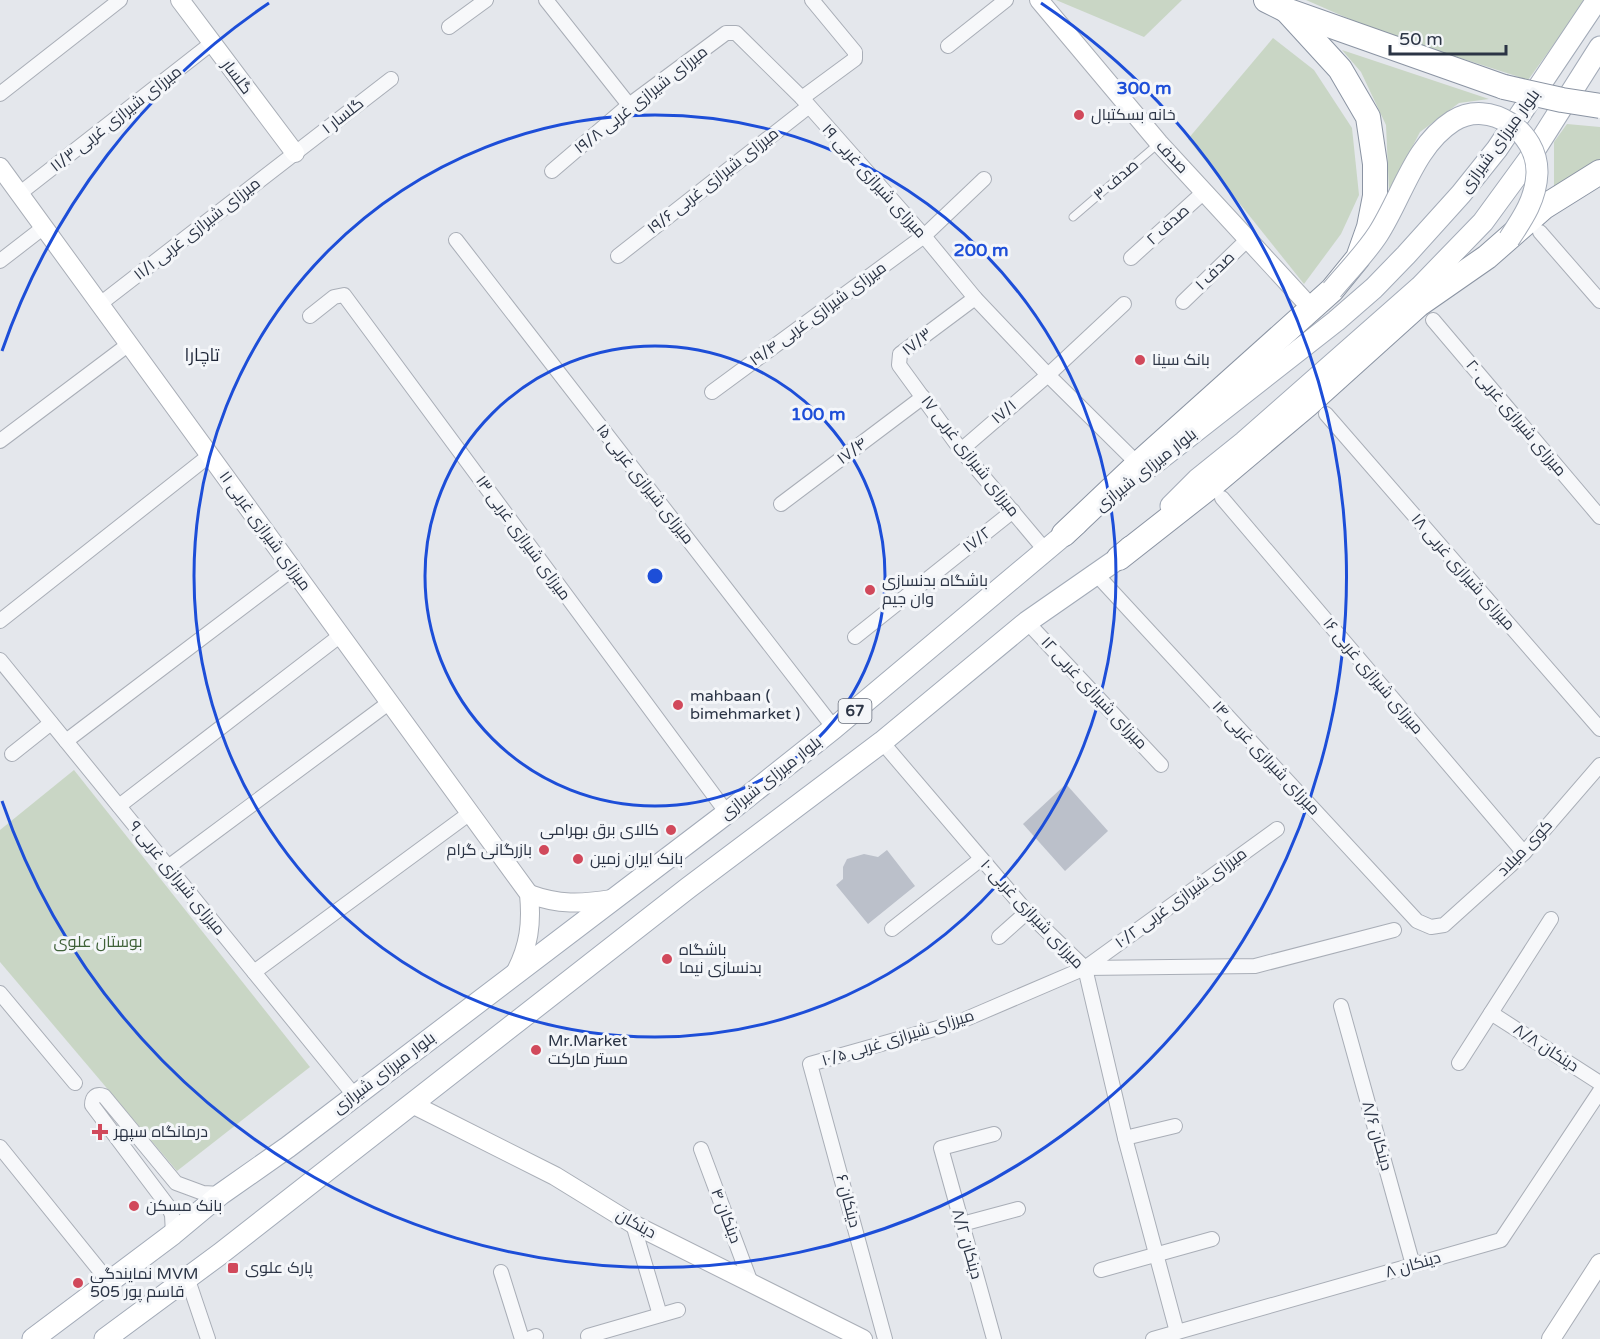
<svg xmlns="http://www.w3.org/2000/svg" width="1600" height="1339" viewBox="0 0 1600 1339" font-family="'Varela Round',Cairo,sans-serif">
<rect width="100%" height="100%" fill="#e4e7ec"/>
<g fill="#c9d6c5">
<path d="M1056,0h126l-38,37z"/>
<path d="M1306,0h280l-58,80 -151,-49z"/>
<path d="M1273,38l41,32 38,58 7,67 -18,39 -37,50 -116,-145z"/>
<path d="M1342,50l147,49 -30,4 -39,29 -31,60 -3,-67 -25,-53z"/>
<path d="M1567,124l33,3v32l-46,29v-46z"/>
<path d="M74,770l236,297 -133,104 -177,-209v-132z"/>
</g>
<g fill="#bbc0ca">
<path d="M1066,784l42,47 -43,40 -42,-47z"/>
<path d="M887,850l28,36 -47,38 -32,-39 7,-6v-12l4,-8 17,-5 14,3z"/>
</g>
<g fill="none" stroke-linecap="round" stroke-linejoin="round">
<defs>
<path id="lane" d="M1073,217l86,-74"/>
<g id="street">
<path d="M546,0l83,105"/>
<path d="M449,27l37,-27"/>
<path d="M948,46l58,-46"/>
<path d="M0,94l120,-94"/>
<path d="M802,98l53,-39v-7l-43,-52"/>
<path d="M552,171l77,-66 97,-72h10l66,65 122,138 51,62 73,77 90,89"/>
<path d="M19,194l193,-151"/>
<path d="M1540,232l60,69"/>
<path d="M456,240l378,488"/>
<path d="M618,256l190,-149"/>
<path d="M1131,258l74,-67"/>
<path d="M0,261l44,-34"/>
<path d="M975,298l-75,56 -1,11 62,85 84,100"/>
<path d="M1183,302l65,-63"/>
<path d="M100,304l291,-225"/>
<path d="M310,316l24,-19 10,-2 383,518"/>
<path d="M1433,320l167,197"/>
<path d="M712,392l212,-156 60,-57"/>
<path d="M1326,414l274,315"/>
<path d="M0,441l129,-97"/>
<path d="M961,450l87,-75 76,-71"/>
<path d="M1222,498l302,355"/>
<path d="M781,504l142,-107"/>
<path d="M1096,574l321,347 14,6 13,-2 80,-72 76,-88"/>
<path d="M0,621l210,-166"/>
<path d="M1027,622l134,143"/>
<path d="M855,637l158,-126"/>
<path d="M0,660l354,435"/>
<path d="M66,741l227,-172"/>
<path d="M882,742l145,170 58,56 40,170 52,194"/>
<path d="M12,754l39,-31"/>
<path d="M119,806l222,-171"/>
<path d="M168,867l222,-165"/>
<path d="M892,929l89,-70"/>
<path d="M999,937l28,-25"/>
<path d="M1085,968l170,-2 139,-36"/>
<path d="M254,972l216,-159"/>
<path d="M0,993l75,90"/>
<path d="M1341,1006l72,259"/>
<path d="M1491,1013l109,70"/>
<path d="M1459,1063l92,-144"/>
<path d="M994,1134l-53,14 53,191"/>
<path d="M1125,1138l50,-12"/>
<path d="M0,1147l109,135"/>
<path d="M701,1149l50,134"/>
<path d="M633,1224l27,91"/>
<path d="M962,1224l56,-15"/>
<path d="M173,1234l-1,-19 -4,-9 -76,-101c0,-8 4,-12 12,-9l72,87 27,10 18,1"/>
<path d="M1101,1270l111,-31"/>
<path d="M501,1272l21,67"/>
<path d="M187,1277l21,62"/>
<path d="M588,1336l90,-26"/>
<path d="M528,1339l8,-3"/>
<path d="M885,1339l-75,-275 149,-42 126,-54 192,-139"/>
<path d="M1153,1339l348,-99 99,-149"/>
</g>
<g id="secondary">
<path d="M180,0l115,153"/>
<path d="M1039,0l120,143 153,166"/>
<path d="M0,167l529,727c3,30 0,52 -14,79"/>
<path d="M529,894c30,11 52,10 83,5"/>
<path d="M412,1104l143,72 78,48 230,115"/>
<path d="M1551,1339l49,-76"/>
</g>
<g id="primary">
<path d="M1151,466l185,-145 38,-33 32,-33 55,-61 36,-45 100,-149"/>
<path d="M1171,506l27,-27 46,-37 176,-155 63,-65 46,-63 71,-112"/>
<path d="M33,1339l140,-105 48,-40 67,-47 439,-334 107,-85 243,-204"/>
<path d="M105,1339l115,-85 468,-366 194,-146 145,-120 92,-64 11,-11"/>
</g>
<g id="highway">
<path d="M1266,0l20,10 218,77"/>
<path d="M1064,534l74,-70 194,-174 26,-32 11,-31 6,-31v-32l-7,-47 -28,-48 -54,-59"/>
<path d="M1119,558l93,-73 95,-80 111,-100 69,-48 57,-50 56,-35"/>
</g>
</defs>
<use href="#lane" stroke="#a9aeb7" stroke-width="9"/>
<use href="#street" stroke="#a9aeb7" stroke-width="16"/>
<use href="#secondary" stroke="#a9aeb7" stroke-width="20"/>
<use href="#primary" stroke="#a3abb8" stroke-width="23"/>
<use href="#highway" stroke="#8b94a3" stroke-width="26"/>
<use href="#lane" stroke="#f7f8fa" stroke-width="7"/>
<use href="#street" stroke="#f7f8fa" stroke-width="14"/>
<use href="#secondary" stroke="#fff" stroke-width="18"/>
<use href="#primary" stroke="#fff" stroke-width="21"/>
<use href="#highway" stroke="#fff" stroke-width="24"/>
<defs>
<path id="primary-bridge" d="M1332,290c15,-18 33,-36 46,-56 24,-37 36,-88 75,-113 37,-23 85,11 84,52 -1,26 -14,45 -28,66"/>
<path id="highway-bridge" d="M1504,87l58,13 38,6"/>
</defs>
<use href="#primary-bridge" stroke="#a3abb8" stroke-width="23" stroke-linecap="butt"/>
<use href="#highway-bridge" stroke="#8b94a3" stroke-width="26" stroke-linecap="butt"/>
<use href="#primary-bridge" stroke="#fff" stroke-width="21"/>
<use href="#highway-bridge" stroke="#fff" stroke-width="24"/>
</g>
<g fill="none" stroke="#1d4ed8" stroke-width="3">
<circle cx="655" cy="576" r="230"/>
<circle cx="655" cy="576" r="461"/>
<path d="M2 351A691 691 0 0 1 269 3M1041 3A691 691 0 1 1 2 801"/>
</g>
<g fill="#d1495b" stroke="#f4f6f9" stroke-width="2">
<circle cx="1079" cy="115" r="6"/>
<circle cx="1140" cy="360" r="6"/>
<circle cx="870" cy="590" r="6"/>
<circle cx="678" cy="705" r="6"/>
<circle cx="671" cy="830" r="6"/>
<circle cx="544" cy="850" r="6"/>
<circle cx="578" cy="859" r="6"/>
<circle cx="667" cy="959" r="6"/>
<circle cx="536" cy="1050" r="6"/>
<path d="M97 1123h6v6h6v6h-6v6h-6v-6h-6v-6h6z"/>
<circle cx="134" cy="1206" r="6"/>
<rect x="227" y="1262" width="12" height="12" rx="3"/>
<circle cx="78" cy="1283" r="6"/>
</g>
<g text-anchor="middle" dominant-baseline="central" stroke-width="6" stroke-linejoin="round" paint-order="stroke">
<rect fill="#f4f6f9" stroke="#676e7b" stroke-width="1.5" x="838.5" y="699" width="33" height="24" rx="4.5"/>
<g font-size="15" font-weight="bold" fill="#2b3445">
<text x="855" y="711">67</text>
</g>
<g font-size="16" fill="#2b3445" stroke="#f4f6f9">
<text transform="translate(237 77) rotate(53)">گلسار</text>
<text transform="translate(641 100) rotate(-38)">۱۹/۸ میرزای شیرازی غربی</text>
<text transform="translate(343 116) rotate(-38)">گلسار ۱</text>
<text transform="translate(116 119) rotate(-38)">میرزای شیرازی غربی ۱۱/۳</text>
<text transform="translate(1500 141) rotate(-54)">بلوار میرزای شیرازی</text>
<text transform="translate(1172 157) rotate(47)">صدف</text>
<text transform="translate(1116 180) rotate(-41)">صدف ۳</text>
<text transform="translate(713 181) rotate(-38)">۱۹/۶ میرزای شیرازی غربی</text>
<text transform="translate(874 181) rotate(48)">۱۹ میرزای شیرازی غربی</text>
<text transform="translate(1168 225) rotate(-42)">۲ صدف</text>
<text transform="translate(197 229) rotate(-38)">میرزای شیرازی غربی ۱۱/۱</text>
<text transform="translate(1215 271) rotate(-44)">۱ صدف</text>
<text transform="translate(818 314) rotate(-36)">۱۹/۴ میرزای شیرازی غربی</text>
<text transform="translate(917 342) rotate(-39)">۱۷/۳</text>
<text transform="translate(1004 412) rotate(-41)">۱۷/۱</text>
<text transform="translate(1516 418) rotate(50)">۲۰ میرزای شیرازی غربی</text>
<text transform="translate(852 451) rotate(-37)">۱۷/۴</text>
<text transform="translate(970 456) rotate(52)">۱۷ میرزای شیرازی غربی</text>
<text transform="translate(1146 470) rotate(-38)">بلوار میرزای شیرازی</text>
<text transform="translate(645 484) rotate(52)">۱۵ میرزای شیرازی غربی</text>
<text transform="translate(265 531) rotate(54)">میرزای شیرازی غربی ۱۱</text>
<text transform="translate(523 538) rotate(54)">۱۳ میرزای شیرازی غربی</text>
<text transform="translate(977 540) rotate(-38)">۱۷/۲</text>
<text transform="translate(1463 572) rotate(49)">۱۸ میرزای شیرازی غربی</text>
<text transform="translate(1373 676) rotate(50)">۱۶ میرزای شیرازی غربی</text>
<text transform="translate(1094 693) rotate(47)">۱۲ میرزای شیرازی غربی</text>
<text transform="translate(1266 758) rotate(47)">۱۴ میرزای شیرازی غربی</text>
<text transform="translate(771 778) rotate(-38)">بلوار میرزای شیرازی</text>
<text transform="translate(1525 848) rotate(-46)">کوی میلاد</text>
<text transform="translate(177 878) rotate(51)">میرزای شیرازی غربی ۹</text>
<text transform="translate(1181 898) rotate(-36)">۱۰/۲ میرزای شیرازی غربی</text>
<text transform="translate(1032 914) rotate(47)">۱۰ میرزای شیرازی غربی</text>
<text transform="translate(898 1038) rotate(-17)">۱۰/۵ میرزای شیرازی غربی</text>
<text transform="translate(1546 1048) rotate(33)">۸/۸ دینکان</text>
<text transform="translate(384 1073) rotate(-37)">بلوار میرزای شیرازی</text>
<text transform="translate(1377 1136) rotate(74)">۸/۶ دینکان</text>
<text transform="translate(848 1201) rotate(75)">دینکان ۶</text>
<text transform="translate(726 1216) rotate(69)">دینکان ۴</text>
<text transform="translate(636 1224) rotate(29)">دینکان</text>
<text transform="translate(967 1244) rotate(74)">دینکان ۸/۲</text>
<text transform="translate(1413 1265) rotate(-16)">۸ دینکان</text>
</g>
<g font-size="16" fill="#2b3445" stroke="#f4f6f9" text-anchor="start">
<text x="1091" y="115">خانه بسکتبال</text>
<text x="1152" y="360">بانک سینا</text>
<text x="882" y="581">باشگاه بدنسازی<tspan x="882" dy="18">وان جیم</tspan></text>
<text x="690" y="696">mahbaan (<tspan x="690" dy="18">bimehmarket )</tspan></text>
<text x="659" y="830" text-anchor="end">کالای برق بهرامی</text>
<text x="532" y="850" text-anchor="end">بازرگانی گرام</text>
<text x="590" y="859">بانک ایران زمین</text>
<text x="679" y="950">باشگاه<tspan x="679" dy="18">بدنسازی نیما</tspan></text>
<text x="548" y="1041">Mr.Market<tspan x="548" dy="18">مستر مارکت</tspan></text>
<text x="114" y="1132">درمانگاه سپهر</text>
<text x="146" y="1206">بانک مسکن</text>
<text x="245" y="1268">پارک علوی</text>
<text x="90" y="1274">نمایندگی MVM<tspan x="90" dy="18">505 قاسم پور</tspan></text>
</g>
<g font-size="16" fill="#3f6138" stroke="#f4f6f9">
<text x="98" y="942">بوستان علوی</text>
</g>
<g font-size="18" fill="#1d2536" stroke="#f4f6f9">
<text x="202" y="355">تاچارا</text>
</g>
</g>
<circle cx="655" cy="576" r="9" fill="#1d4ed8" stroke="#f4f6f9" stroke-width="3"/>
<g font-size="18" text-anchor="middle" font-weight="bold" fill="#1d4ed8" stroke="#f4f6f9" stroke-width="6" stroke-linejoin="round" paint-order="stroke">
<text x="1144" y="94">300 m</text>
<text x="981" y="256">200 m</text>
<text x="818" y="420">100 m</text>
</g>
<path d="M1390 45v9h116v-9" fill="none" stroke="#2b3445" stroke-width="3"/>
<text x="1399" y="45" font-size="18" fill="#2b3445" stroke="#f4f6f9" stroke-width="4.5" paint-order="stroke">50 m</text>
</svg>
